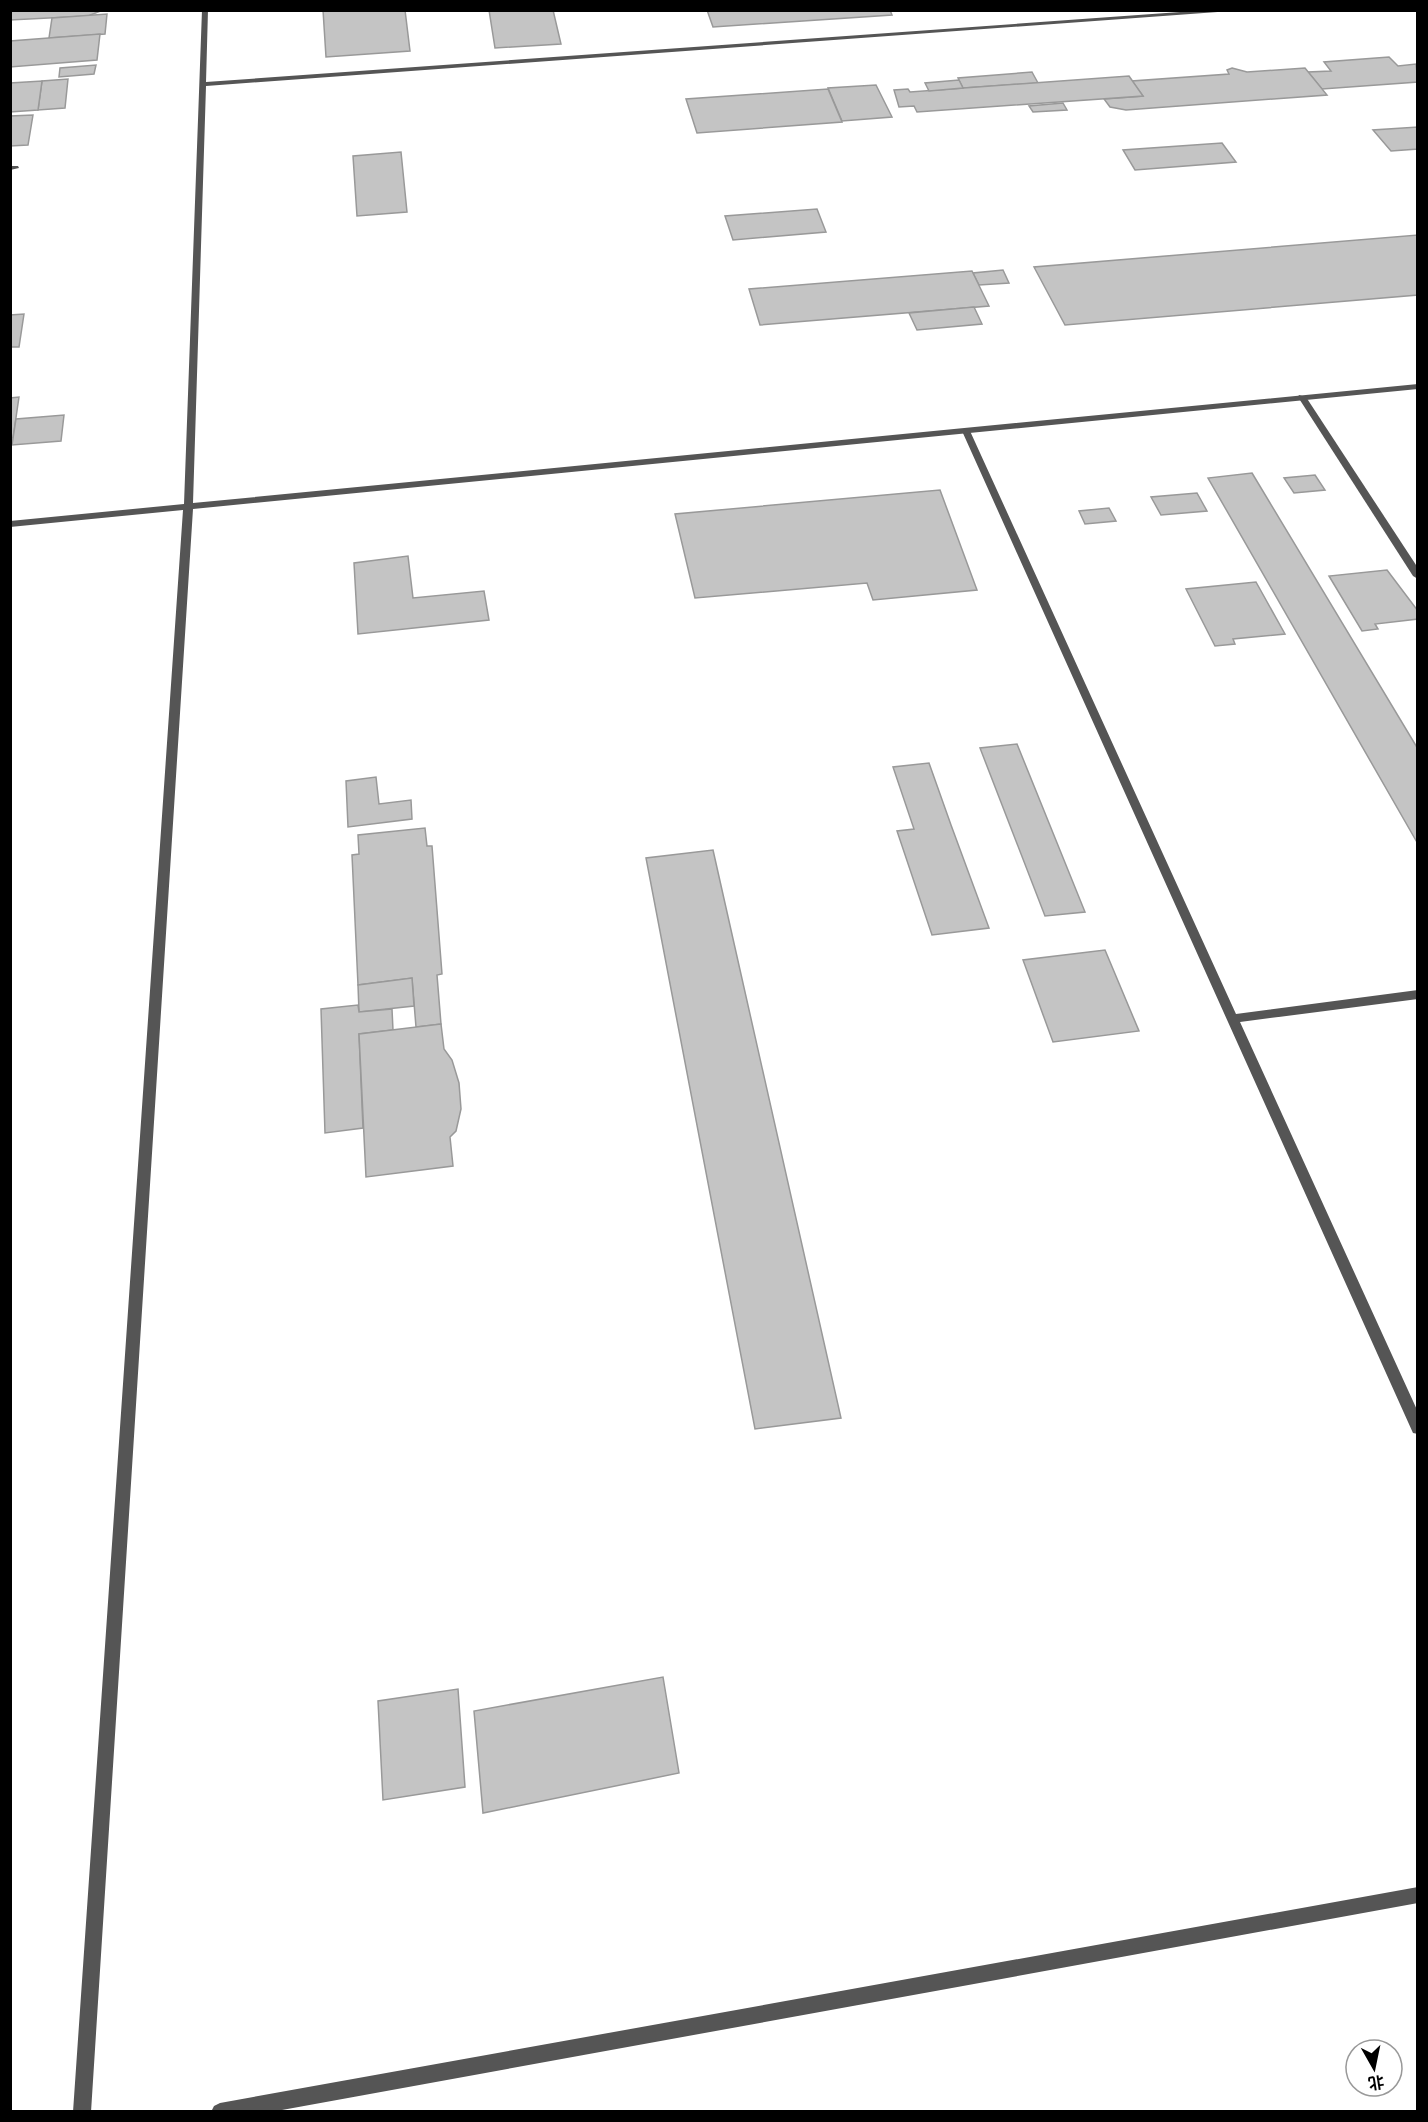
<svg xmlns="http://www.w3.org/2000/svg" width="1428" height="2122" viewBox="0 0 1428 2122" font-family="Signika,'Noto Sans SC',sans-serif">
<rect width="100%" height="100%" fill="#fff"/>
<g fill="#c4c4c4" stroke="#999" stroke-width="1.5">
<path d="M10,10h93l-15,6 -78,4z"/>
<path d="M323,10h82l5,41 -84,6z"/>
<path d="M489,10h64l8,34 -66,4z"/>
<path d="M707,10h183l2,5 -179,12z"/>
<path d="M107,14l-2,20 -56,4 3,-20z"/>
<path d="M100,34l-3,26 -87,7v-26z"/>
<path d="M1389,57l9,9 18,-2 2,18 -96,7 -14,-17 23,-1 -7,-9z"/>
<path d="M96,65l-2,9 -35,3 1,-9z"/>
<path d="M1232,68l15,4 58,-4 22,27 -201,15 -16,-3 -6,-8 39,-3 -11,-15 97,-7 -2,-4z"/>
<path d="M1032,72l6,11 -75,5 -5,-10z"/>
<path d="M1129,76l14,20 -226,16 -3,-6 -15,1 -5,-17 14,-1 2,3z"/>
<path d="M68,79l-3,29 -27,2 4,-29z"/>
<path d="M959,80l4,8 -34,3 -4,-8z"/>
<path d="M42,81l-4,29 -28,2v-29z"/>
<path d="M876,85l16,32 -50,4 -14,-33z"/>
<path d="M828,89l14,33 -145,11 -11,-34z"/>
<path d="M1063,103l4,7 -34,2 -4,-6z"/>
<path d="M33,115l-5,30 -18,1v-30z"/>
<path d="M1418,127v22l-27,2 -18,-21z"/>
<path d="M1222,143l14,19 -101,8 -12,-20z"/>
<path d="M401,152l6,60 -50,4 -4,-60z"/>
<path d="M817,209l9,23 -93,8 -8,-24z"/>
<path d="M1418,235v60l-353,30 -31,-58z"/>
<path d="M1003,270l6,13 -30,2 -6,-12z"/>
<path d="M972,271l17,35 -229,19 -11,-36z"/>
<path d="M974,307l8,17 -65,6 -8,-17z"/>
<path d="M24,314l-5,33h-9v-32z"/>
<path d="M19,397l-6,41h-3v-40z"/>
<path d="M64,415l-3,26 -49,4 4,-26z"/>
<path d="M1252,473l166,276v95l-210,-366z"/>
<path d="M1315,475l10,15 -31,3 -10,-15z"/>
<path d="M940,490l37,100 -104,10 -6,-17 -172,15 -20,-84z"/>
<path d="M1197,493l10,18 -46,4 -10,-18z"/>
<path d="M1109,508l7,13 -31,3 -6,-13z"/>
<path d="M408,556l5,42 71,-7 5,29 -131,14 -4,-71z"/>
<path d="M1387,570l31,41v8l-43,5 3,5 -16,2 -33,-55z"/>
<path d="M1256,582l29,52 -52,5 2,5 -20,2 -29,-57z"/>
<path d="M1017,744l68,168 -40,4 -65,-168z"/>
<path d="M929,763l22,62 38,103 -57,7 -35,-104 17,-2 -21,-62z"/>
<path d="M376,777l3,27 32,-4 1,19 -64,8 -2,-46z"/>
<path d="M425,828l2,18h5l10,128 -5,1 4,49 -25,3 -4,-49 -54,7 -6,-130 7,-1 -1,-19z"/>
<path d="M713,850l128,568 -86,11 -109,-571z"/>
<path d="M1105,950l34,81 -86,11 -30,-82z"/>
<path d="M412,978l2,28 -55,6 -1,-27z"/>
<path d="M358,1005l1,7 33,-3 1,21 -34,4 4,94 -38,5 -4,-124z"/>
<path d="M441,1024l3,25 8,11 7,23 2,26 -5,22 -6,6 3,29 -87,11 -7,-143z"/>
<path d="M663,1677l16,96 -196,40 -9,-102z"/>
<path d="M458,1689l7,98 -82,13 -5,-99z"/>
</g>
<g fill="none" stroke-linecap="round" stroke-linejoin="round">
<g fill="#555" fill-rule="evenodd">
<path d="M10,166h8l1,2 -9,2z"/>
<path d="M1299,395l7,2 112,171v11l-5,-3 -115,-179z"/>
<path d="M966,428l4,3 266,583 182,-24v9l-178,23 178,390v22l-5,-1 -451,-1002z"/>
</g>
<g fill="#555" fill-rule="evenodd">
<path d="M202,10h6l-2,72 1002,-72h37l-1039,76 -13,417 1225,-119v5l-1225,120 -102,1603h-18l110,-1602 -173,17v-6l174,-17z"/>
<path d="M1418,1887v16l-1147,209h-60l3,-6 6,-3z"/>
</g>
</g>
<rect width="1428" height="2122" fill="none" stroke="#000000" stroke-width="24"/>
<g transform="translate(1374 2068) rotate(171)"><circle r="28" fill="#ffffff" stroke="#999999" stroke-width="1.5"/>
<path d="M0-4.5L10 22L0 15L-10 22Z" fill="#000000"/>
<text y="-9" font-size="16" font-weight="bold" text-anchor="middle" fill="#000000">北</text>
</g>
</svg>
